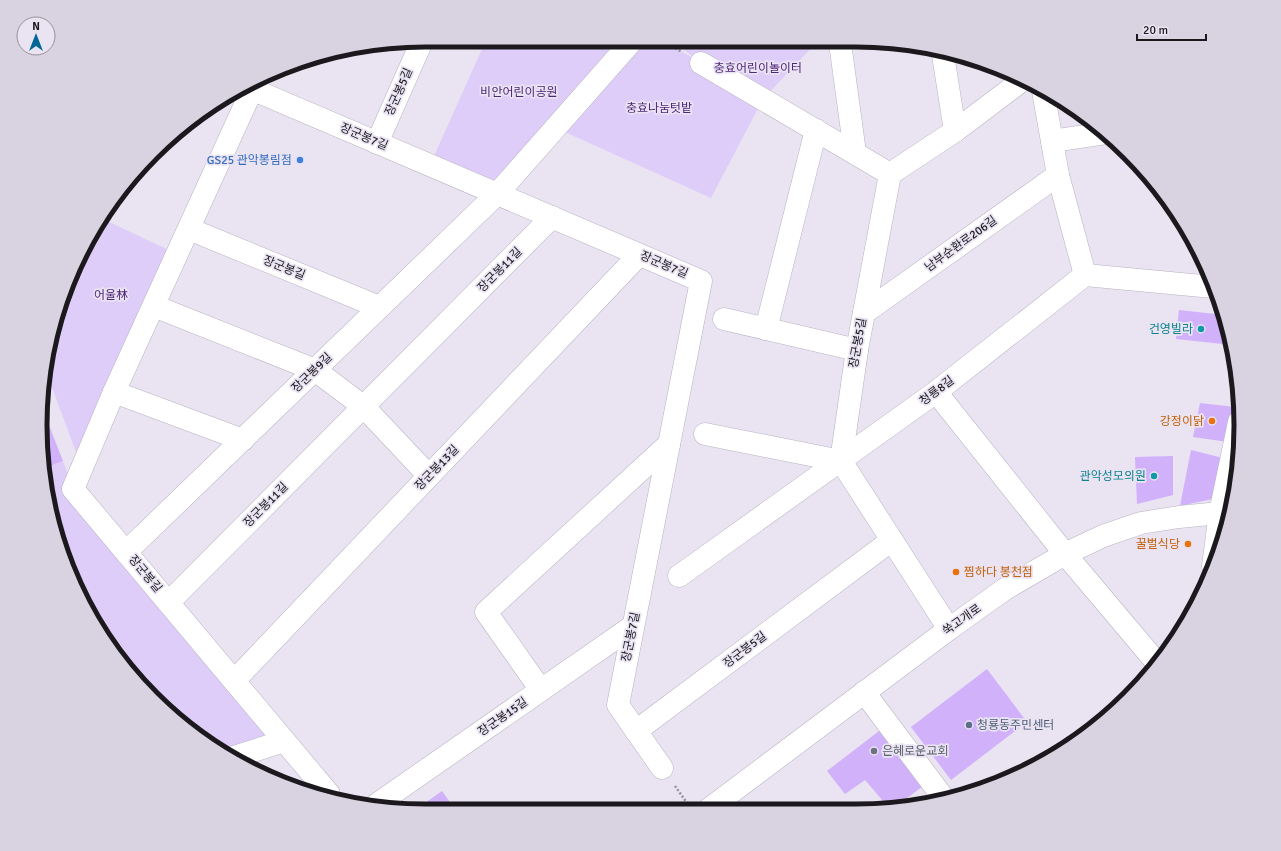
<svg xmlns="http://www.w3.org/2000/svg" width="1281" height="851" viewBox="0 0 1281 851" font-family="Signika,'Noto Sans KR',sans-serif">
<rect width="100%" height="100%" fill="#e9e3f2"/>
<g fill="#dfcdf9">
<path d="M486,40l179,2 33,19 -23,-19 141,1 -53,56 -52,99 -155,-70 -59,66 -67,-29z"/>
<path d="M103,219l74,35 -95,214 -35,-94 22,-96z"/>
<path d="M63,461l10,28 211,252 -50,16 -63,-42 -79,-97 -39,-93 -6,-58z"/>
</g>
<g fill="#d0b1fa">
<path d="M1179,310l45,5 1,4 -2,25 -47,-5z"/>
<path d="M1200,403l35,4 -7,35 -35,-5z"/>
<path d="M41,405l22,56 -16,6 -2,-21z"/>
<path d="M1191,450l32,8 -6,40 -37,8z"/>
<path d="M1173,456v39l-36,9 -2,-47z"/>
<path d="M987,669l40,53 -76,58 -40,-53z"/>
<path d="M879,731l44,55 -29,22 -4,1 -25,-29 -20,14 -18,-23z"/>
<path d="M442,791l12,17h-36z"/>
</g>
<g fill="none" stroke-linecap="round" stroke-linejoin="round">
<defs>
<g id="minor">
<path d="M840,43l15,110"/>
<path d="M943,55l12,76"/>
<path d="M701,63l189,111 -33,176 -16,111 108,168"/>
<path d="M255,83l-141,309 -41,97 256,305"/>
<path d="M247,87l454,194 -83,424 44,63"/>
<path d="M1043,91l15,84 27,100"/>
<path d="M1052,141l54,-8"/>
<path d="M377,143l45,-102"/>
<path d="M890,174l65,-43 69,-52"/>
<path d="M189,229l190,78"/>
<path d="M154,306l161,64 49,37 65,69"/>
<path d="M864,313l194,-138"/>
<path d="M724,319l133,31"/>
<path d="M766,329l50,-199"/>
<path d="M114,392l129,48"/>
<path d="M936,392l129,162 92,109"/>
<path d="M705,434l136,27"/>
<path d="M126,552l371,-358 135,-153"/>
<path d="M1213,566l7,-53 19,-91"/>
<path d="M679,576l257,-184 149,-117 128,12"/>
<path d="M169,602l383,-385"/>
<path d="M234,681l405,-426"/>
<path d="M541,690l-55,-78 183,-168"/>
<path d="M864,692l81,108"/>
<path d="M636,731l256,-191"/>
<path d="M234,757l50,-16"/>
<path d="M373,807l260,-181"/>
</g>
<path id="major" d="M709,809l240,-180 56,-40 60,-35 38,-18 38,-13 38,-6 41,-4 9,1"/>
</defs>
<use href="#minor" stroke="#b8b3c1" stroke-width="23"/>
<use href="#major" stroke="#b8b3c1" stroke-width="23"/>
<g stroke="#97929d" stroke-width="2.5" stroke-dasharray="2 2" stroke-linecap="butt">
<path d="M665,42l17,10"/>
<path d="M675,786l12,17"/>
</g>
<use href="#minor" stroke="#fff" stroke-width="22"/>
<use href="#major" stroke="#fff" stroke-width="22"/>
</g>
<circle fill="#3f7fe0" stroke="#e9e3f2" stroke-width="1.5" cx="300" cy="160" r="4"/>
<g fill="#0f9aa8" stroke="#e9e3f2" stroke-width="1.5">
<circle cx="1201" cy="329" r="4"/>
<circle cx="1154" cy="476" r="4"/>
</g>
<g fill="#e8710a" stroke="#e9e3f2" stroke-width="1.5">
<circle cx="1212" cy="421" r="4"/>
<circle cx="1188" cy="544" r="4"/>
<circle cx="956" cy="572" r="4"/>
</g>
<circle fill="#5c6f8a" stroke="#e9e3f2" stroke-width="1.5" cx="969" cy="725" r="4"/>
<circle fill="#6b7280" stroke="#e9e3f2" stroke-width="1.5" cx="874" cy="751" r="4"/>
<g text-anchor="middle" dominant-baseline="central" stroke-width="3.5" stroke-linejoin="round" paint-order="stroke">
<g font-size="12" fill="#502679" stroke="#e9e3f2">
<text x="758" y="68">충효어린이놀이터</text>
<text x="519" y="92">비안어린이공원</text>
<text x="659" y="108">충효나눔텃밭</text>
<text x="111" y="295">어울林</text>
</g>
<g font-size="12" fill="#1b191e" stroke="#e9e3f2">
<text transform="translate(399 92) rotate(-66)">장군봉5길</text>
<text transform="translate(364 137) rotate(23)">장군봉7길</text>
<text transform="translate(961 244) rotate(-36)">남부순환로206길</text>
<text transform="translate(664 265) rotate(23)">장군봉7길</text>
<text transform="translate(284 268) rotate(22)">장군봉길</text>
<text transform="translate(500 270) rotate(-45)">장군봉11길</text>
<text transform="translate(858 343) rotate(-80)">장군봉5길</text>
<text transform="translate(312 373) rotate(-44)">장군봉9길</text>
<text transform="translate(937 391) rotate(-37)">청룡8길</text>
<text transform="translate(437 468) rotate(-46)">장군봉13길</text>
<text transform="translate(266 505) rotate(-45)">장군봉11길</text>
<text transform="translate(145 574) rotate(50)">장군봉길</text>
<text transform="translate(962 620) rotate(-35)">쑥고개로</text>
<text transform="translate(631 637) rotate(-79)">장군봉7길</text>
<text transform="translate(745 650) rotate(-37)">장군봉5길</text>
<text transform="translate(503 717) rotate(-35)">장군봉15길</text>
</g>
<g font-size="12" fill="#366cbe" stroke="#e9e3f2" text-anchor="end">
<text x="292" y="160">GS25 관악봉림점</text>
</g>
<g font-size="12" fill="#0d838f" stroke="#e9e3f2" text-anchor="end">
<text x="1193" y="329">건영빌라</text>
<text x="1146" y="476">관악성모의원</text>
</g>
<g font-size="12" fill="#c56008" stroke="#e9e3f2" text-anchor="end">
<text x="1204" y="421">강정이닭</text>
<text x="1180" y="544">꿀벌식당</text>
<text x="964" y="572" text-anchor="start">찜하다 봉천점</text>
</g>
<g font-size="12" fill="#4e5e75" stroke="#e9e3f2" text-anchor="start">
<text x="977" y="725">청룡동주민센터</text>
</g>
<g font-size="12" fill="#5b616d" stroke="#e9e3f2" text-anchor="start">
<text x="882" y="751">은혜로운교회</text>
</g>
</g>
<path d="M0 0H1281V851H0ZM425 47H856A378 378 0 0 1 1234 425V426A378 378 0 0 1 856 804H425A378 378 0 0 1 47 426V425A378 378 0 0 1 425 47Z" fill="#d9d3e1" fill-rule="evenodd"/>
<path fill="none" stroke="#1b191e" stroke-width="5" d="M425 47H856A378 378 0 0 1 1234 425V426A378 378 0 0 1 856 804H425A378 378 0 0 1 47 426V425A378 378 0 0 1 425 47Z"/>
<g transform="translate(36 36)"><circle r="19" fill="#e9e3f2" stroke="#97929d"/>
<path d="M0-3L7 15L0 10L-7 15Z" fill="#016896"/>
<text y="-6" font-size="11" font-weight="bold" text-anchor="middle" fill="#1b191e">N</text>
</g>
<path d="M1137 34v6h69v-6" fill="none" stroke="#1b191e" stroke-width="2"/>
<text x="1143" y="34" font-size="12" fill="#1b191e" stroke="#e9e3f2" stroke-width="3" paint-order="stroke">20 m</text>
</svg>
